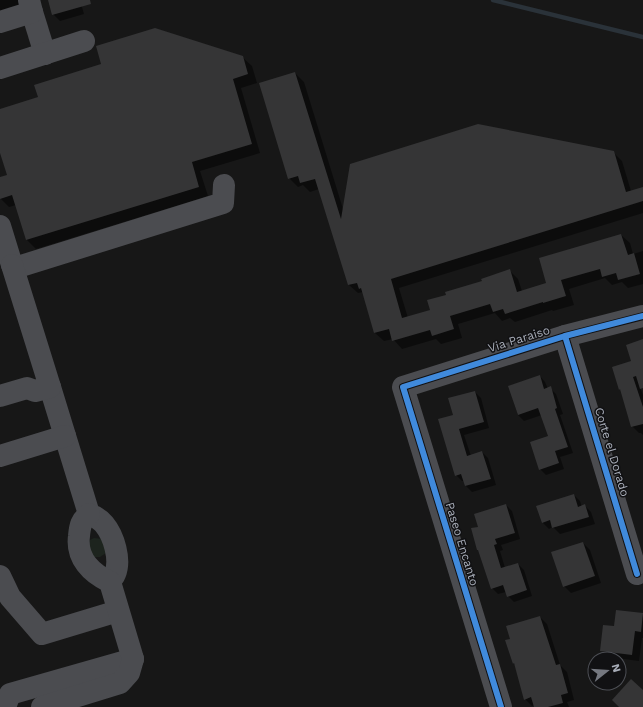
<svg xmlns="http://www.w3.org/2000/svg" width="643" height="707" viewBox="0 0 643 707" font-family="'Work Sans',sans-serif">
<rect width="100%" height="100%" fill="#171717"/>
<path fill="#1d241e" d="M94,538l8,1 4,14 -6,4h-8l-4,-14 2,-3z"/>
<g fill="#0007">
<path d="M0,0h25l-25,23z"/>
<path d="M49,0h31l4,14 -24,7 -7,-7z"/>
<path d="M242,57l10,9 5,17 -16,5 19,65 -60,18 8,25 -172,53 -9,-9 -11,-35 -7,2 -9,-9v-20l8,-2 -8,-26v-40z"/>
<path d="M295,73l9,9 39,127 270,-57 9,9 9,30 12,-3v25l-244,75 9,30 23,-8 16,-15 63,-24 8,8 4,12 25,-7 74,-49 9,8 3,11 10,-3v33l-15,4 -6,-6 -10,3 -7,-7 -36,11 5,16 -21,6 -1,-1 -37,12 -5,-4 -8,3 -7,-8 -37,11 4,14 -21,6 -5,-5 -34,10 -9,-10 -9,2 -9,-8 -12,-41 -5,1 -9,-8 -30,-96 -9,3 -7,-7 -5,2 -9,-9z"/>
<path d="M643,341v42l-4,1 4,11v40l-2,-2h-2l-7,-7 -10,-35 -2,-2z"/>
<path d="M540,376l5,6 3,7 2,-1 6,6 7,20 -3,1 13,38 -13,4 4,12 -18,6 -6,-6 9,-33 -7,-21 -18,6 -6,-6 -9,-29z"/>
<path d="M475,392l6,6 8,30 -25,7 7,21 11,-4 6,6 8,27 -24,7 -6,-6 -2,-5h-2l-6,-6 -2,-59z"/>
<path d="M574,495l6,6 2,6 3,-1 6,6 4,12 -35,10 -7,-7 -4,2 -7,-7z"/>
<path d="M506,505l6,6 8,28 -19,6 2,5 -3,1 5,17 13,-4 6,6 8,26 -18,6 -6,-6 -2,-4 -8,2 -6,-6 -13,-61z"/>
<path d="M583,543l7,7 11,33 -30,10 -7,-7z"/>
<path d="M617,611l26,3v24h-1l-3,23 -31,-4 -6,-7 13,-23z"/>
<path d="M540,617l7,7 13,41 7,7 7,28 -7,2 2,5h-34v-2l-3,1 -7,-7 -10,-34 -2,-2 -2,-24z"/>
</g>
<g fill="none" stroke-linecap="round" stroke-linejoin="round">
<path stroke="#2a3239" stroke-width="4.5" d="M493,0l150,37"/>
</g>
<g fill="#353536">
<path d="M48,0h42l1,4 -39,11z"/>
<path d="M155,28l88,28 5,18 -15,5 19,65 -60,18 7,25 -173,53 -14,-45 -12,4v-22l7,-2 -7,-22v-44l38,-12 -4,-12 67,-21 -5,-18z"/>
<path d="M295,72l46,147 9,-55 128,-40 136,27 12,41 17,-5v14l-252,78 11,39 28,-8 -3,-10 19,-5 -1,-3 37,-11 -1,-2 29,-10 7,23 29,-9 -7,-25 82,-24 7,21 6,-2 6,21 -22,6 -2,-7 -14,4 -2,-8 -39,11 5,16 -23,7v-1l-38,12 -2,-5 -10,3 -3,-8 -40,12 4,13 -22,7 -2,-6 -38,11 -3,-12 -15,4 -13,-45 -2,1 -2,-6 -9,2 -33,-106 -15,4 -2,-7 -10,3 -29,-96z"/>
<path d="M643,339v49l-3,1 -4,-13 -3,1 10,30v17l-12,3 -11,-38 -1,1 -7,-23 19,-6 -5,-16z"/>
<path d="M540,375l4,14 7,-3 6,22 -2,1 13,38 -13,4 4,12 -20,7 -9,-28 18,-6 -10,-28 -20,7 -10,-29z"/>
<path d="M475,391l9,31 -25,7 8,27 15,-5 9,28 -26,7 -4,-12 -6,2 -17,-57 15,-4 -5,-17z"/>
<path d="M574,494l4,13 7,-3 4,13 -37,11 -2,-8 -8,3 -6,-17z"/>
<path d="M506,504l9,29 -20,6 2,5 -3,1 7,23 17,-5 9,27 -20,7 -4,-12 -12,4 -13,-39h-1l-6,-22 7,-1 -4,-13z"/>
<path d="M583,542l12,34 -32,11 -12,-35z"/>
<path d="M616,610l27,3 -2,19 -6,-1 -3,24 -32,-4 3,-26 11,1z"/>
<path d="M540,616l16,49 4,-1 8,29 -7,2 2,8 -15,4h-14l-3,-10 -7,3 -10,-37 -1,1 -8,-24 5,-1 -4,-13z"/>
<path d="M631,679l12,11v17h-24l-7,-7z"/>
</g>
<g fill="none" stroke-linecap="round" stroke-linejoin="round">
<g stroke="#4b4c50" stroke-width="22">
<path d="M32,12l13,42"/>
<path d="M0,22l32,-10 -3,-12"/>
<path d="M0,68l84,-27"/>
<path d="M0,226l12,39 9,1 202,-63 1,-18"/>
<path d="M565,336l72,238"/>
<path d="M50,387l39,127c5,2 11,5 15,10 10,12 17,36 11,50 -1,3 -4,6 -5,8"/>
<path d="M0,396l27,-8 8,3 15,-4 -38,-122"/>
<path d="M0,456l65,-20"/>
<path d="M0,576l10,21 32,37 76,-23"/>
<path d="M3,707h2l5,-13 123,-35"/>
<path d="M42,707l78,-24 9,-10 4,-14 -23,-77c-19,-9 -34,-24 -31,-46 1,-11 2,-15 10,-22"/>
<path d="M501,707l-98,-320 162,-51 78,-20"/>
</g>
<defs>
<g id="cycleway">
<path d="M565,336l72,238"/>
<path d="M501,707l-98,-320 162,-51 78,-20"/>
</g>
</defs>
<use href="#cycleway" stroke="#111113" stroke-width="8"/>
<use href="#cycleway" stroke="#408adc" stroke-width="6"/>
</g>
<g text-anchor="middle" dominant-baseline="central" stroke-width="3" stroke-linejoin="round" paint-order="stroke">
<g font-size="12" fill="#a8adb8" stroke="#111113">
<text transform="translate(519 339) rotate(-17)">Via Paraiso</text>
<text transform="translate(612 452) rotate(73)">Corte el Dorado</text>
<text transform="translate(462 544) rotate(73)">Paseo Encanto</text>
</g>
</g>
<g transform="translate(607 671) rotate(73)"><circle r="19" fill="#111113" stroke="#4d4f55"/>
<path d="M0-3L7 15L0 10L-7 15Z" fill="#757880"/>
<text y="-6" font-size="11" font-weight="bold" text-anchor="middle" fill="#a8adb8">N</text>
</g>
</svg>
